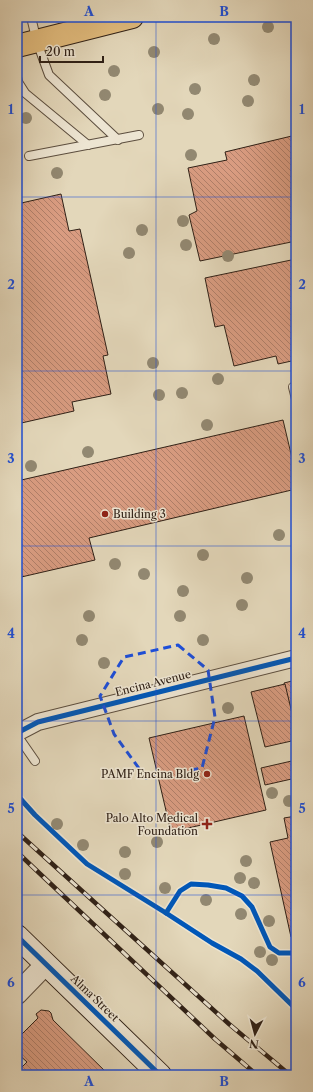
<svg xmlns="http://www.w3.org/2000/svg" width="313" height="1092" viewBox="0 0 313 1092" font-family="'Libre Caslon Text',serif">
<defs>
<pattern id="building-back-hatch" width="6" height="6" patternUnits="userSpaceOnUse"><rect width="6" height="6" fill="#d99c81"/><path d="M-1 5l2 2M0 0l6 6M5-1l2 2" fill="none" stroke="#b07f69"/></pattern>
</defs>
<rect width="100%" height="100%" fill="#e3d7ba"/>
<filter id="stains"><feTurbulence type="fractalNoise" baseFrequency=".005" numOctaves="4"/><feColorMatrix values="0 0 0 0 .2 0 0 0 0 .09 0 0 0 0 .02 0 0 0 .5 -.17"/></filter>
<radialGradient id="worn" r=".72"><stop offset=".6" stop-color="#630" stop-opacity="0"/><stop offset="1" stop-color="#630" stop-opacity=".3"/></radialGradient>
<g fill="url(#building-back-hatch)" stroke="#2f2016">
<path d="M296,135v106l-96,20 -11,-46 8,-4 -9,-43 39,-8 -2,-8z"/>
<path d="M61,194l8,37 11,-2 28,126 -5,1 8,38 -39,8 2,9 -57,13v-220z"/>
<path d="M296,259v101l-18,4 -2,-8 -42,10 -10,-41 -9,2 -10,-49z"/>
<path d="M283,420l13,55v14l-207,49 6,22 -78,18v-97z"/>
<path d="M296,680v50l-12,-47z"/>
<path d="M285,684l11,46v10l-31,7 -14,-55z"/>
<path d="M244,716l22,94 -95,22 -22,-94z"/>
<path d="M296,760v18l-31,7 -4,-17z"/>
<path d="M296,816v120l-5,1 -21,-95 18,-4 -4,-20z"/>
<path d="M41,1010l8,1 2,2 2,7 56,55h-92v-3l10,-10 -10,-9v-14l21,-21 -2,-4z"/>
</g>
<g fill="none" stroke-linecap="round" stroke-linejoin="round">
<defs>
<g id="service">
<path d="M31,17l6,25 12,33 69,65"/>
<path d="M17,77l1,5 7,11 63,52"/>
<path d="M29,156l110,-21"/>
<path d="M293,387l3,12"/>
<path d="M17,735l18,26"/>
</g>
<path id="minor" d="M17,733l21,-11 258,-64"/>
<path id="tertiary" d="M17,994l29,-30"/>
<path id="secondary" d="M17,936l143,139"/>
<path id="primary" d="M17,46l115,-29"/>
</defs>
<use href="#service" stroke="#5c4e3f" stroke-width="10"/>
<use href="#minor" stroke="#5c4e3f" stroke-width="18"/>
<use href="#tertiary" stroke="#5c4e3f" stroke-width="22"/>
<use href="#secondary" stroke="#2f2016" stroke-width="24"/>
<use href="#primary" stroke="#2f2016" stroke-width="24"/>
<use href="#service" stroke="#ede5d2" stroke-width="8"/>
<use href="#minor" stroke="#ede5d2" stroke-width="16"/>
<use href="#tertiary" stroke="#ede5d2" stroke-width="20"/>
<use href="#secondary" stroke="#ede5d2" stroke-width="22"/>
<use href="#primary" stroke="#e2bc7d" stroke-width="22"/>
<defs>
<g id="rail">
<path d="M17,832l212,192 61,51"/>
<path d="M17,852l198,187 42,36"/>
</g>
</defs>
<use href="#rail" stroke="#2f2016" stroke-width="4.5"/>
<use href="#rail" stroke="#ede5d2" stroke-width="3" stroke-dasharray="9" stroke-linecap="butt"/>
<defs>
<g id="cycleway">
<path d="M17,733l21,-11 258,-64"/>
<path d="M17,795l18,20 52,49 79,49 46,30 29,16 16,12 39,38"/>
<path d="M166,913l14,-22 11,-7 17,1 18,3 16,8 10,11 18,40 9,6h17"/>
<path d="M17,936l143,139"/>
</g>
</defs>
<use href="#cycleway" stroke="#ede5d2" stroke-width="8"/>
<use href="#cycleway" stroke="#0057b8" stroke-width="5"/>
</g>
<g fill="#928871">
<circle cx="268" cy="27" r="6"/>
<circle cx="214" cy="39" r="6"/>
<circle cx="154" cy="52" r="6"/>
<circle cx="114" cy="71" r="6"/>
<circle cx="254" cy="80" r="6"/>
<circle cx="195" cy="89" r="6"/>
<circle cx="105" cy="95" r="6"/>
<circle cx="248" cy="101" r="6"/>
<circle cx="158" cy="109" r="6"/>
<circle cx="188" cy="114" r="6"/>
<circle cx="26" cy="118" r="6"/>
<circle cx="191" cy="155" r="6"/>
<circle cx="57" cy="173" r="6"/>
<circle cx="183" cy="221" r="6"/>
<circle cx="142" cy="230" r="6"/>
<circle cx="186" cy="245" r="6"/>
<circle cx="129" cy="253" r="6"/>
<circle cx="228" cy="256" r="6"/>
<circle cx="153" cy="363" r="6"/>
<circle cx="218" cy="379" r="6"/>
<circle cx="182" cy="393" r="6"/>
<circle cx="159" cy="395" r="6"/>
<circle cx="207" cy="425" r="6"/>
<circle cx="88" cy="452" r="6"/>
<circle cx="31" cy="466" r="6"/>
<circle cx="279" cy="535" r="6"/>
<circle cx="203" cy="555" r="6"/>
<circle cx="115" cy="564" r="6"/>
<circle cx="144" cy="574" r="6"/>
<circle cx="247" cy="578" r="6"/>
<circle cx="183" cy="591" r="6"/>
<circle cx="242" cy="605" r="6"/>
<circle cx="89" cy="616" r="6"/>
<circle cx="180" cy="616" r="6"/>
<circle cx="82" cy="640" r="6"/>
<circle cx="203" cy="640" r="6"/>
<circle cx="104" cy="663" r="6"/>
<circle cx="228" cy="708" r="6"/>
<circle cx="272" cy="793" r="6"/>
<circle cx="289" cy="801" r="6"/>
<circle cx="57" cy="824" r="6"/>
<circle cx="157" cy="842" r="6"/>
<circle cx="83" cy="845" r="6"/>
<circle cx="125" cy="852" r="6"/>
<circle cx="246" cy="861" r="6"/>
<circle cx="125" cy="874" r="6"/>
<circle cx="240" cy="878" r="6"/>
<circle cx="254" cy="883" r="6"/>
<circle cx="165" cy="888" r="6"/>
<circle cx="206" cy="900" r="6"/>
<circle cx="241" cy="914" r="6"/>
<circle cx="269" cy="921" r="6"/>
<circle cx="260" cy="952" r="6"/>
<circle cx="272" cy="960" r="6"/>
</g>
<path fill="none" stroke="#1d4ed8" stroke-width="3" stroke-dasharray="8 5" stroke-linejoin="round" d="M178,645l30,25 7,47 -13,51 -56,10 -32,-44 -14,-38 24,-39z"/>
<path fill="none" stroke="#1d4ed8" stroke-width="1" stroke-opacity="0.55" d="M156,17v1058M17,197h279M17,371h279M17,546h279M17,721h279M17,895h279"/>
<g fill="#8f2418" stroke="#ede5d2" stroke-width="1.5">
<circle cx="105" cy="514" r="4"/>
<circle cx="207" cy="774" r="4"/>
<path d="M205 818h4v4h4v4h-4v4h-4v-4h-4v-4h4z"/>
</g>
<g text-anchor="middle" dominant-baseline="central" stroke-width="3" stroke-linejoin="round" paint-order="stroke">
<g font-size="11" fill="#2f2016" stroke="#ede5d2" text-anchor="end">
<text x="113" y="514" text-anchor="start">Building 3</text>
<text x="199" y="774">PAMF Encina Bldg</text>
<text x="198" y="818">Palo Alto Medical<tspan x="198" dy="13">Foundation</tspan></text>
</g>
<g font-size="11" fill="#2f2016" stroke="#ede5d2">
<text transform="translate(153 683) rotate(-14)">Encina Avenue</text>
<text transform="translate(95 998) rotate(44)">Alma Street</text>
</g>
</g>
<rect width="313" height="1092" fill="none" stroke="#e3d7ba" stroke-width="44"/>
<g transform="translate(255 1034) rotate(186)" stroke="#ede5d2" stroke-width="3" paint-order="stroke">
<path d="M0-3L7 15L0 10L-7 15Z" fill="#2f2016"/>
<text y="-6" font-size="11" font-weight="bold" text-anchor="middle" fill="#2f2016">N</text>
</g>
<path d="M40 56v6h63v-6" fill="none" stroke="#2f2016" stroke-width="2"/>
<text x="46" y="56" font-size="12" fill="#2f2016" stroke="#ede5d2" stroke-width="3" paint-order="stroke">20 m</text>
<rect x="22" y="22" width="269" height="1048" fill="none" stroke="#1d4ed8" stroke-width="1.5"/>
<g font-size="13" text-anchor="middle" font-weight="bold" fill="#1d4ed8">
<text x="89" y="16">A</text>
<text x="224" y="16">B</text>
<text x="11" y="114">1</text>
<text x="302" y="114">1</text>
<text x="11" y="289">2</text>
<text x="302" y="289">2</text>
<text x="11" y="463">3</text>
<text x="302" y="463">3</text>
<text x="11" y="638">4</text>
<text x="302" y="638">4</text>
<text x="11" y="813">5</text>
<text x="302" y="813">5</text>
<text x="11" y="987">6</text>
<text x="302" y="987">6</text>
<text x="89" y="1086">A</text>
<text x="224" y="1086">B</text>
</g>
<rect width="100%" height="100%" filter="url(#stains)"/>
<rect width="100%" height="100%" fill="url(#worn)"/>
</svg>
